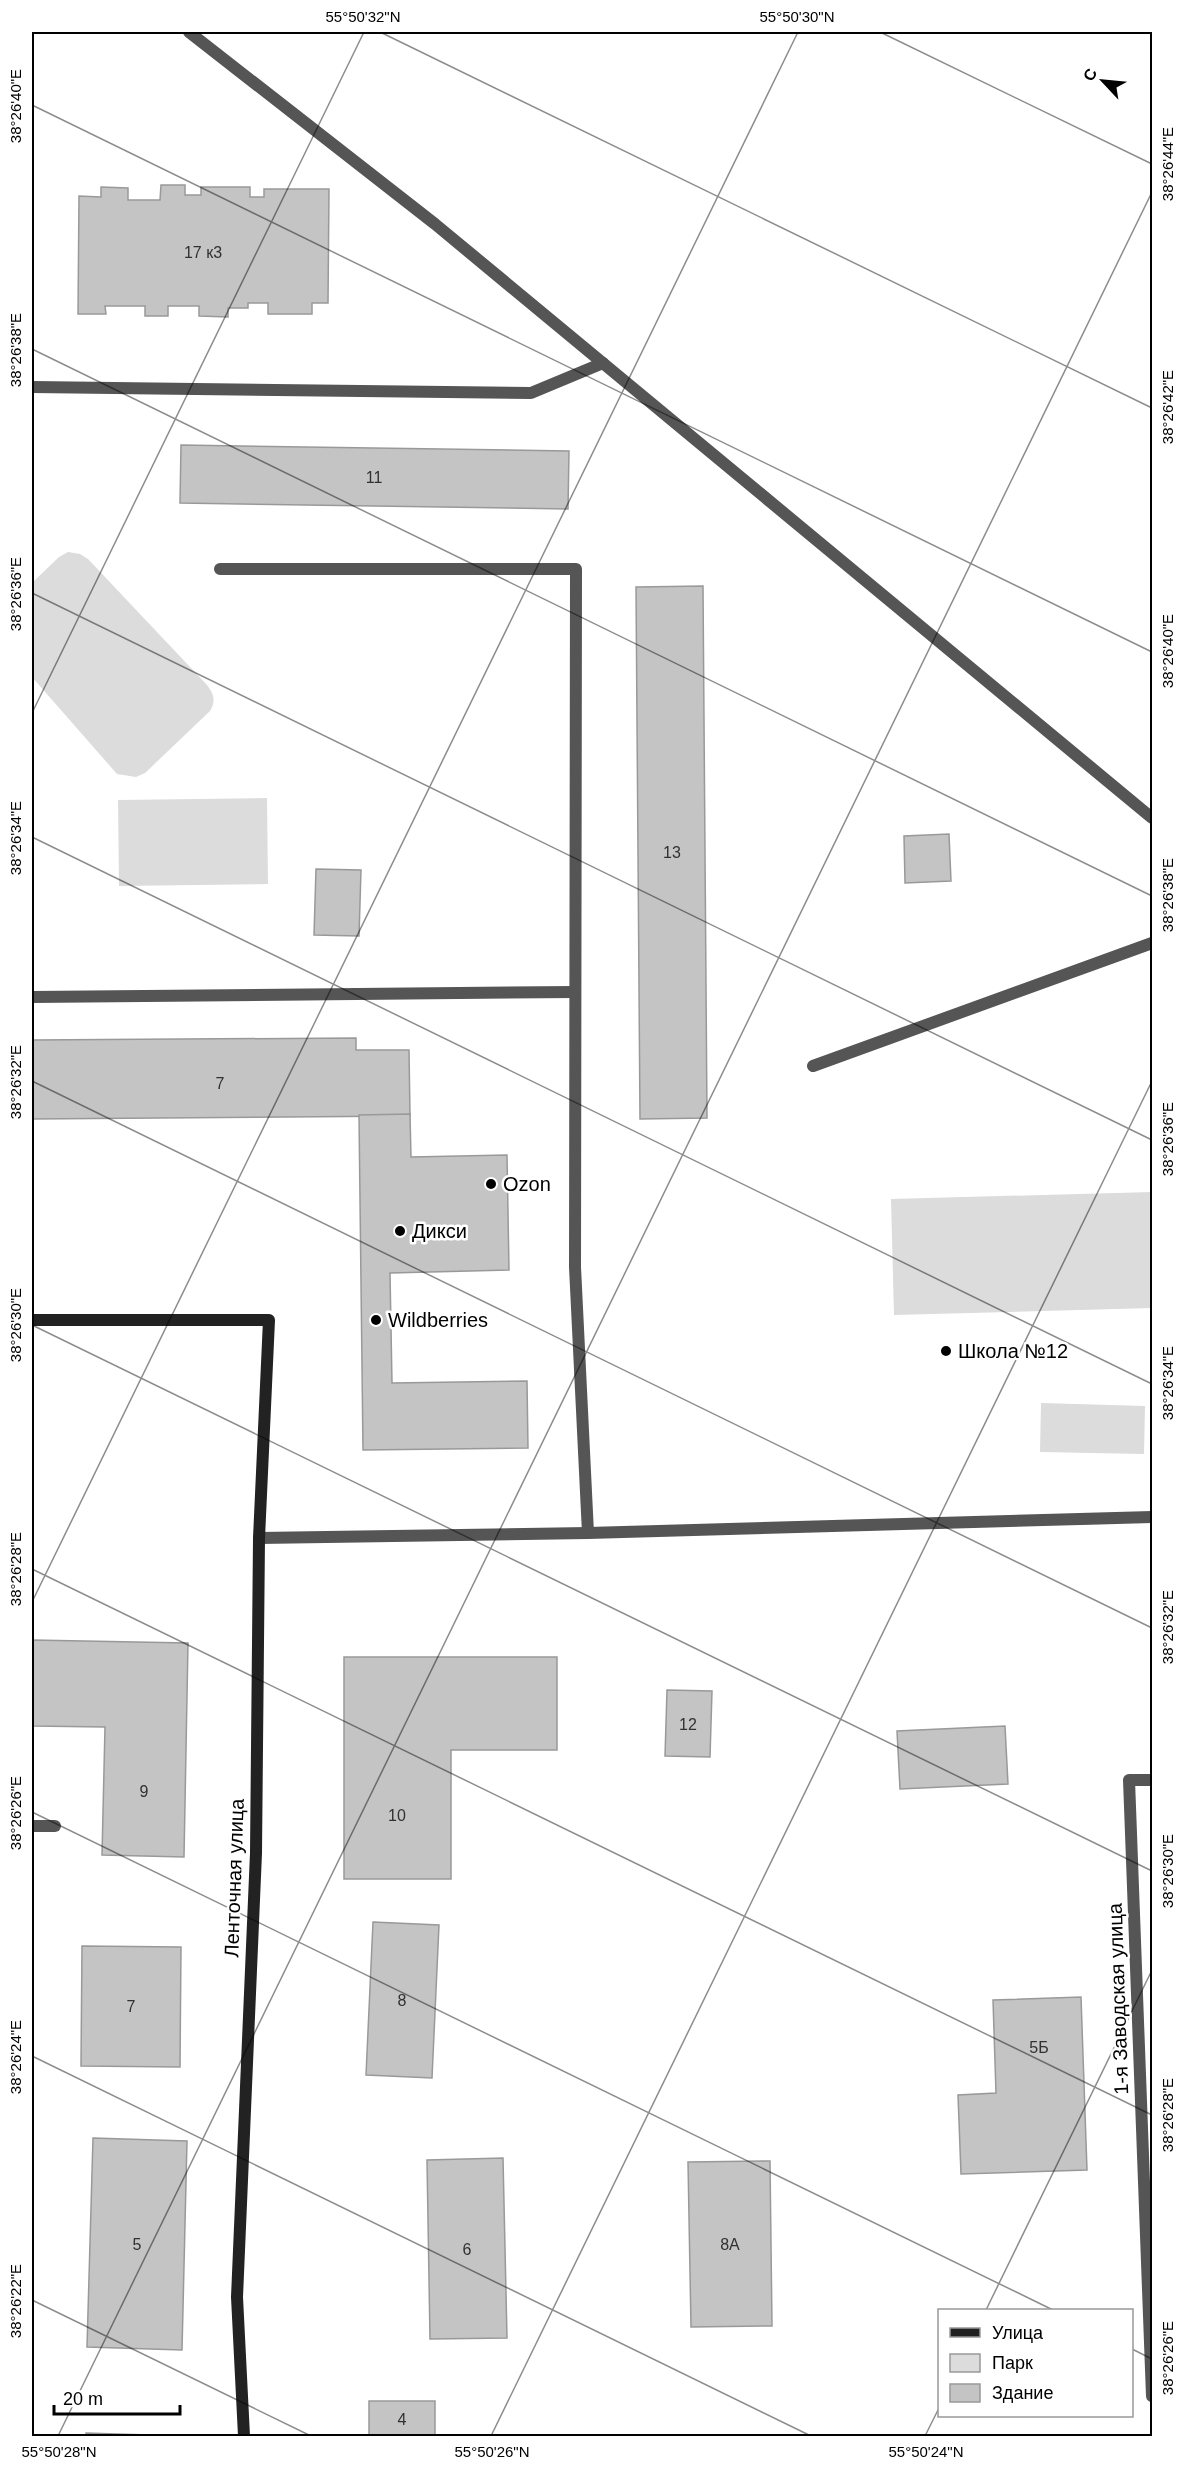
<svg xmlns="http://www.w3.org/2000/svg" width="1184" height="2468" viewBox="0 0 1184 2468" font-family="Arial,sans-serif">
<rect width="100%" height="100%" fill="#fff"/>
<g fill="#dcdcdc">
<path d="M68,552l12,2 8,5 119,126c7,9 9,16 3,26l-65,62 -9,4 -19,-3 -85,-97v-94l27,-26z"/>
<path d="M267,798l1,86 -149,2 -1,-86z"/>
<path d="M1152,1192v116l-258,7 -3,-116z"/>
<path d="M1041,1403l104,3 -1,48 -104,-2z"/>
</g>
<g fill="#c4c4c4" stroke="#999" stroke-width="1.5">
<path d="M161,185h24v10h16v-8h49v10h14v-8h65l-1,114h-16v11h-44v-11h-20v5h-20v9l-29,-1v-10h-31v10h-23v-10h-40l1,8h-28l1,-118 22,1v-10l27,1v12h32z"/>
<path d="M181,445l388,6 -1,58 -388,-6z"/>
<path d="M703,586l4,532 -67,1 -4,-532z"/>
<path d="M949,834l2,47 -46,2 -1,-47z"/>
<path d="M316,869l45,1 -2,66 -45,-1z"/>
<path d="M356,1038v12h53l1,66 -378,3v-79z"/>
<path d="M410,1114l1,43 96,-2 2,115 -119,3 2,110 135,-2 1,67 -165,2 -4,-335z"/>
<path d="M32,1640l156,3 -4,214 -82,-2 3,-128 -73,-1z"/>
<path d="M344,1657h213v93h-106v129h-107z"/>
<path d="M667,1690l45,1 -2,66 -45,-1z"/>
<path d="M1005,1726l3,58 -108,5 -3,-58z"/>
<path d="M373,1922l66,3 -7,153 -66,-3z"/>
<path d="M82,1946l99,1 -1,120 -99,-1z"/>
<path d="M1081,1997l6,173 -126,4 -3,-79 38,-2 -3,-93z"/>
<path d="M93,2138l94,3 -5,209 -95,-3z"/>
<path d="M503,2158l4,180 -77,1 -3,-179z"/>
<path d="M770,2161l2,165 -81,1 -3,-165z"/>
<rect x="369" y="2401" width="66" height="35"/>
<path d="M86,2433l94,3h-94z"/>
</g>
<g fill="none" stroke-linecap="round" stroke-linejoin="round">
<g stroke="#555" stroke-width="12">
<path d="M32,387l499,6 72,-30"/>
<path d="M220,569h356l-1,698 13,266"/>
<path d="M32,997l543,-5"/>
<path d="M813,1066l339,-123"/>
<path d="M1152,1780h-23l23,616"/>
<path d="M32,1826h23"/>
</g>
<g stroke="#555" stroke-width="12">
<path d="M189,32l246,192 717,594"/>
<path d="M259,1538l329,-5 564,-16"/>
</g>
<path stroke="#222" stroke-width="12" d="M32,1320h237l-10,218 -3,315 -19,444 7,139"/>
</g>
<path fill="none" stroke="#000" stroke-width="1.5" stroke-opacity="0.45" d="M380,32l772,376M880,32l272,132M32,105l1120,547M32,349l1120,547M32,593l1120,547M32,713l332,-681M32,837l1120,547M32,1081l1120,547M32,1325l1120,546M32,1569l1120,546M32,1602l766,-1570M32,1812l1021,498M32,2056l779,380M32,2300l279,136M986,2310l166,-340M1132,2349l20,10M58,2436l1094,-2244M491,2436l661,-1355M925,2436l15,-30"/>
<g fill="#000" stroke="#fff" stroke-width="2">
<circle cx="491" cy="1184" r="6"/>
<circle cx="400" cy="1231" r="6"/>
<circle cx="376" cy="1320" r="6"/>
<circle cx="946" cy="1351" r="6"/>
</g>
<g text-anchor="middle" dominant-baseline="central" stroke-width="5" stroke-linejoin="round" paint-order="stroke">
<g font-size="16" fill="#313131">
<text x="203" y="252">17 к3</text>
<text x="374" y="477">11</text>
<text x="672" y="852">13</text>
<text x="220" y="1083">7</text>
<text x="688" y="1724">12</text>
<text x="144" y="1791">9</text>
<text x="397" y="1815">10</text>
<text x="402" y="2000">8</text>
<text x="131" y="2006">7</text>
<text x="1039" y="2047">5Б</text>
<text x="137" y="2244">5</text>
<text x="730" y="2244">8А</text>
<text x="467" y="2249">6</text>
<text x="402" y="2419">4</text>
</g>
<g font-size="20" fill="#000" stroke="#fff" text-anchor="start">
<text x="503" y="1184">Ozon</text>
<text x="412" y="1231">Дикси</text>
<text x="388" y="1320">Wildberries</text>
<text x="958" y="1351">Школа №12</text>
</g>
<g font-size="20" fill="#000" stroke="#fff">
<text transform="translate(234 1878) rotate(-88)">Ленточная улица</text>
<text transform="translate(1118 1999) rotate(-92)">1-я Заводская улица</text>
</g>
</g>
<rect width="1184" height="2468" fill="none" stroke="#ffffff" stroke-width="66"/>
<rect x="938" y="2309" width="195" height="108" fill="#ffffff" stroke="#999999" stroke-width="1.5"/>
<rect x="950" y="2328" width="30" height="9" fill="#222222" stroke="#999999" stroke-width="1.5"/>
<text x="992" y="2339" font-size="18" fill="#000000">Улица</text>
<rect x="950" y="2354" width="30" height="18" fill="#dcdcdc" stroke="#999999" stroke-width="1.5"/>
<text x="992" y="2369" font-size="18" fill="#000000">Парк</text>
<rect x="950" y="2384" width="30" height="18" fill="#c4c4c4" stroke="#999999" stroke-width="1.5"/>
<text x="992" y="2399" font-size="18" fill="#000000">Здание</text>
<g transform="translate(1103 81) rotate(296)" stroke="#ffffff" stroke-width="4.5" paint-order="stroke">
<path d="M0-4.5L10 22L0 15L-10 22Z" fill="#000000"/>
<text y="-9" font-size="16" font-weight="bold" text-anchor="middle" fill="#000000">С</text>
</g>
<path d="M54 2405v9h126v-9" fill="none" stroke="#000000" stroke-width="3"/>
<text x="63" y="2405" font-size="18" fill="#000000" stroke="#ffffff" stroke-width="4.5" paint-order="stroke">20 m</text>
<rect x="33" y="33" width="1118" height="2402" fill="none" stroke="#000" stroke-width="2"/>
<g font-size="15" text-anchor="middle" fill="#000">
<text x="363" y="22">55°50'32"N</text>
<text x="797" y="22">55°50'30"N</text>
<text transform="translate(16 106) rotate(-90)" y="5">38°26'40"E</text>
<text transform="translate(1168 164) rotate(-90)" y="5">38°26'44"E</text>
<text transform="translate(16 350) rotate(-90)" y="5">38°26'38"E</text>
<text transform="translate(1168 407) rotate(-90)" y="5">38°26'42"E</text>
<text transform="translate(16 594) rotate(-90)" y="5">38°26'36"E</text>
<text transform="translate(1168 651) rotate(-90)" y="5">38°26'40"E</text>
<text transform="translate(16 838) rotate(-90)" y="5">38°26'34"E</text>
<text transform="translate(1168 895) rotate(-90)" y="5">38°26'38"E</text>
<text transform="translate(16 1082) rotate(-90)" y="5">38°26'32"E</text>
<text transform="translate(1168 1139) rotate(-90)" y="5">38°26'36"E</text>
<text transform="translate(16 1325) rotate(-90)" y="5">38°26'30"E</text>
<text transform="translate(1168 1383) rotate(-90)" y="5">38°26'34"E</text>
<text transform="translate(16 1569) rotate(-90)" y="5">38°26'28"E</text>
<text transform="translate(1168 1627) rotate(-90)" y="5">38°26'32"E</text>
<text transform="translate(16 1813) rotate(-90)" y="5">38°26'26"E</text>
<text transform="translate(1168 1871) rotate(-90)" y="5">38°26'30"E</text>
<text transform="translate(16 2057) rotate(-90)" y="5">38°26'24"E</text>
<text transform="translate(1168 2115) rotate(-90)" y="5">38°26'28"E</text>
<text transform="translate(16 2301) rotate(-90)" y="5">38°26'22"E</text>
<text transform="translate(1168 2358) rotate(-90)" y="5">38°26'26"E</text>
<text x="59" y="2457">55°50'28"N</text>
<text x="492" y="2457">55°50'26"N</text>
<text x="926" y="2457">55°50'24"N</text>
</g>
</svg>
